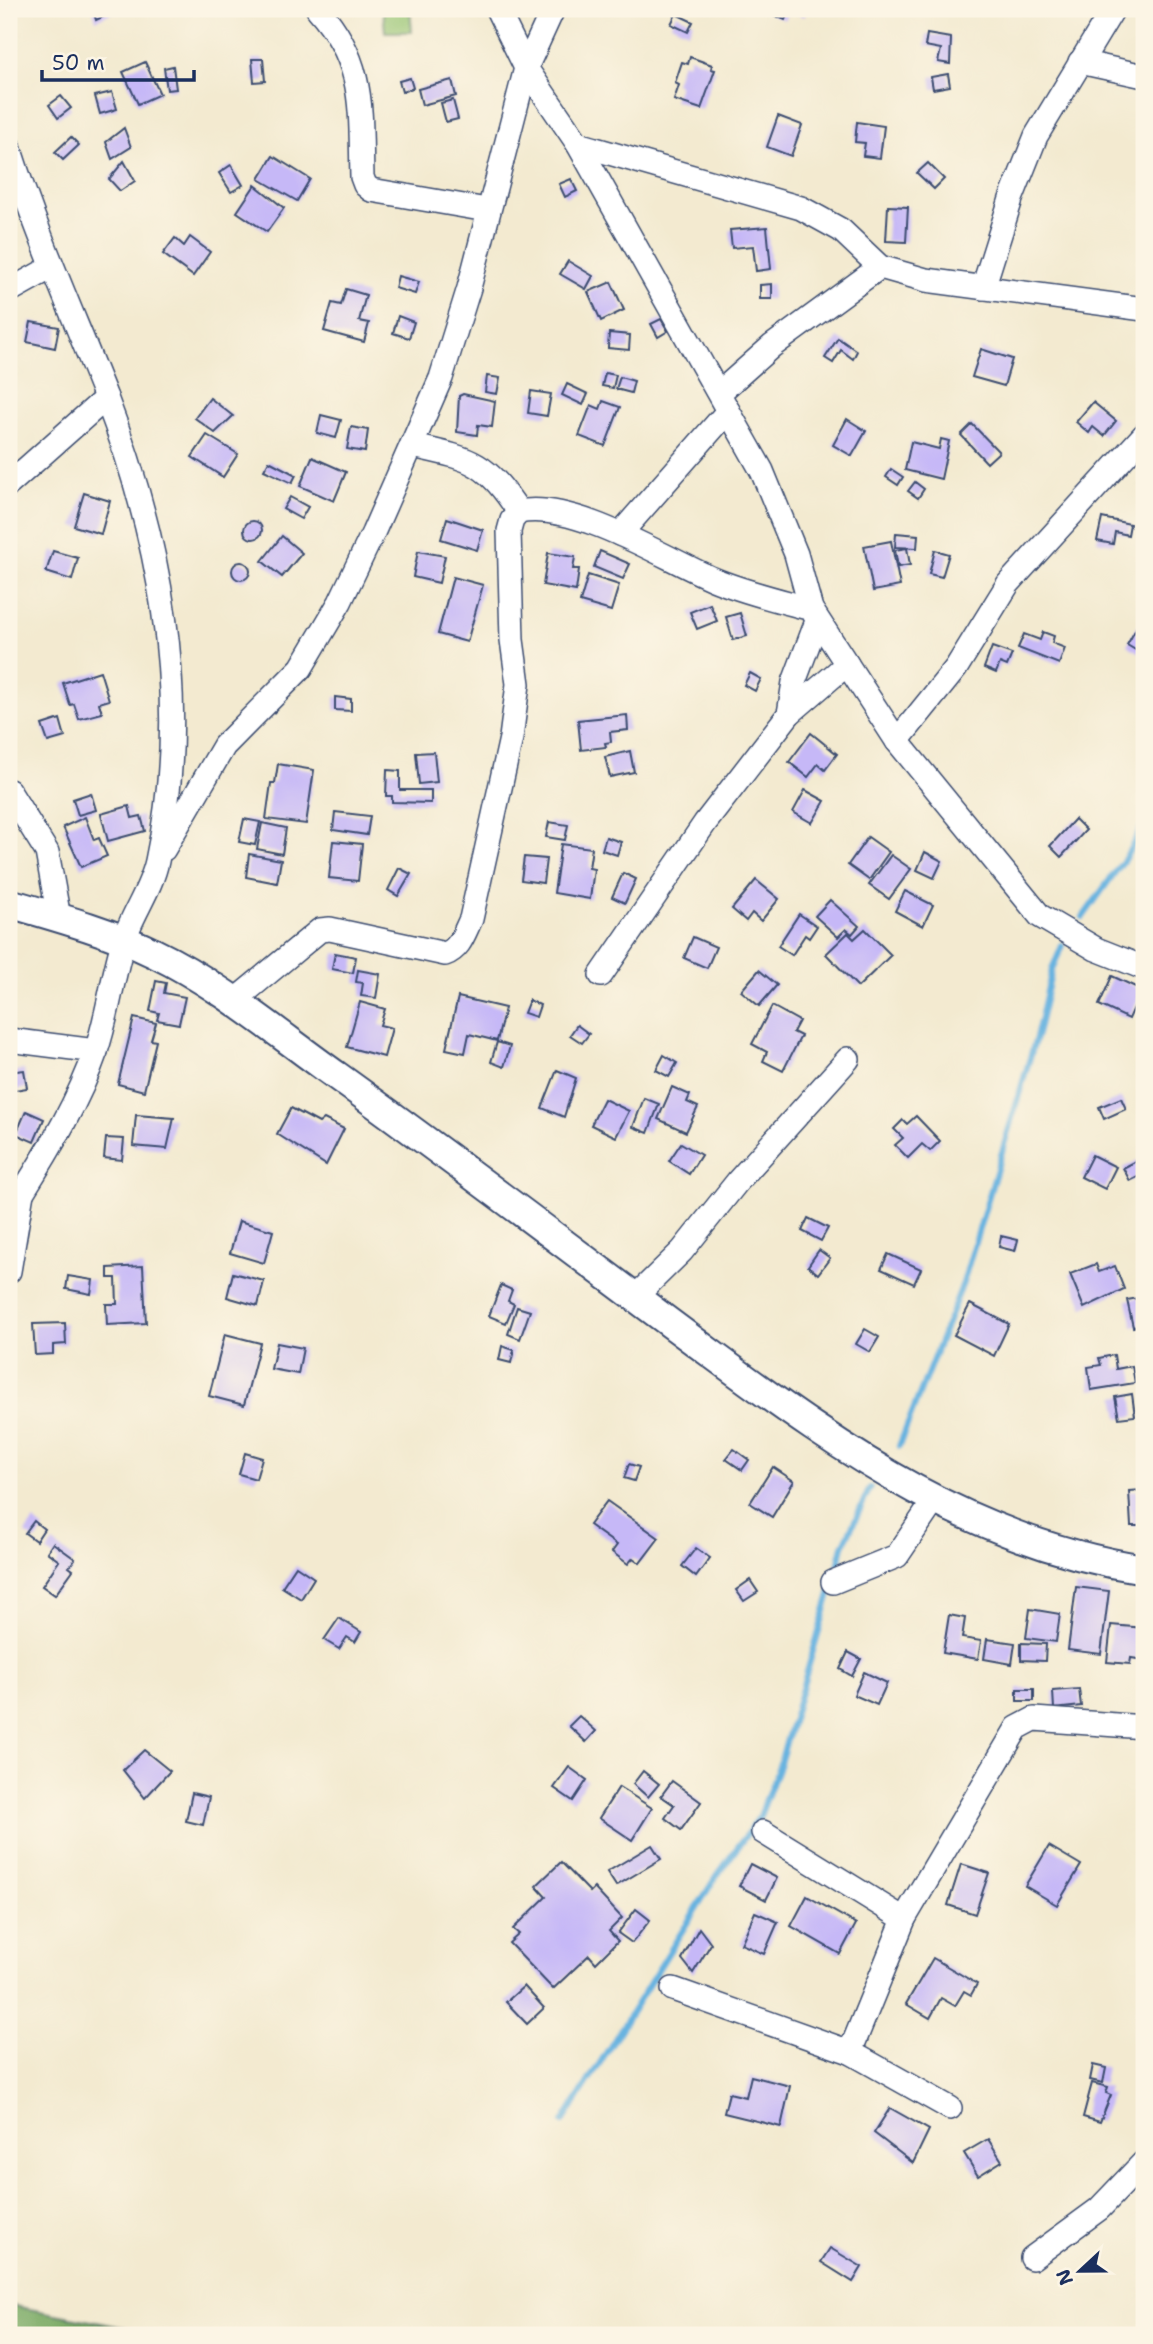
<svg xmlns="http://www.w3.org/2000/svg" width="1153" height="2344" viewBox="0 0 1153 2344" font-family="'Shantell Sans',sans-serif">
<rect width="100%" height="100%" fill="#fcf5e5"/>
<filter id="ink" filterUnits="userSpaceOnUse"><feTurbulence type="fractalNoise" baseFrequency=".0143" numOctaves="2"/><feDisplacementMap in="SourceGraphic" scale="14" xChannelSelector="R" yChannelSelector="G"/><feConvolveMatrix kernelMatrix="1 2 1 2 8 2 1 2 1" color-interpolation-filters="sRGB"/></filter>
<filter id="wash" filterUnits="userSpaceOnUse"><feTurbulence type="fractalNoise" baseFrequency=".00686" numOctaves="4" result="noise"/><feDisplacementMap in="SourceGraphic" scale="28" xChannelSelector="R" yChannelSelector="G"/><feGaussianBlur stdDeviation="1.57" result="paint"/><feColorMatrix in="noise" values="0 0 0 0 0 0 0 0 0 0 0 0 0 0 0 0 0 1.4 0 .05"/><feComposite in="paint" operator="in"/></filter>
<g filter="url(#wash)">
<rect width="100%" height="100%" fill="#f3ead0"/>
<path fill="#98c573" stroke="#5a7a68" stroke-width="2" d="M383,9h27l2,23h-27z"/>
<path fill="#7aaa65" stroke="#4a6c62" stroke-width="2" d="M9,2305l154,30h-154z"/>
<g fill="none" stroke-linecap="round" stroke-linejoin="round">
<g stroke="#68b3e0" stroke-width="6">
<path d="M1083,917l43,-60 18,-34"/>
<path d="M899,1446l64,-163 74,-249 15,-64 10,-24"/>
<path d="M836,1574l7,-28 27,-58"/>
<path d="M563,2122l151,-242 46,-64 20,-53 52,-176"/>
</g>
</g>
<g id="blocks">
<g fill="#c6b8f7">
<path d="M119,9l-23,11 -3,-10 3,-1z"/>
<path d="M774,9h34l-4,8 -15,-7 -4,10 -14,-6z"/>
<path d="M676,14l17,8 -5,10 -17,-8z"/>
<path d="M927,34l24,4 -1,26 -12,-2 3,-13 -16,-3z"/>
<path d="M690,57l22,8 -1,4 4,1 -14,39 -27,-9 5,-15 -4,-2 7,-21 6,2z"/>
<path d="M252,59h11l2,22 -11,1z"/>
<path d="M145,62l15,32 -22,10 -15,-32z"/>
<path d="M173,66l3,23 -9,1 -3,-22z"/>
<path d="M948,74l2,12 -17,3 -2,-12z"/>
<path d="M410,78l3,10 -11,4 -3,-11z"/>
<path d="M452,80l4,16 -34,9 -4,-16z"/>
<path d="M112,92l5,17 -17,5 -5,-18z"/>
<path d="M61,96l10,12 -13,10 -9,-13z"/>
<path d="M453,100l5,19 -12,3 -5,-19z"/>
<path d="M778,116l24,9 -11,31 -24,-9z"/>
<path d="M857,122l27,4 -4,32 -17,-2 2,-13 -10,-1z"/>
<path d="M124,128l7,19 -19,12 -6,-17z"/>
<path d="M71,137l8,8 -16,15 -8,-8z"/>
<path d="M273,156l37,23 -13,22 -38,-22z"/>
<path d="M124,161l11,20 -15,10 -11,-12z"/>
<path d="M928,163l16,16 -10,10 -17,-16z"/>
<path d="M231,165l12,20 -12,7 -12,-19z"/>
<path d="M571,179l6,12 -12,6 -6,-13z"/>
<path d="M255,185l29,23 -17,24 -30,-20z"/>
<path d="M888,206l20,1 -2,35 -20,-1z"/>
<path d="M767,227l4,42 -15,2 -3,-25 -21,2 -2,-18z"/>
<path d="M190,237l20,15 -17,24 -30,-22 12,-16 9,8z"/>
<path d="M568,261l25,15 -7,13 -26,-15z"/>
<path d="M398,276l21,6 -4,12 -20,-6z"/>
<path d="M611,282l13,28 -23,11 -13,-29z"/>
<path d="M772,284v15h-12v-14z"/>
<path d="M346,289l20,6 -7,26 10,2 -5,19 -40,-11 8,-28 9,2z"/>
<path d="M398,316l16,6 -5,16 -16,-5z"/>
<path d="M661,319l7,12 -10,6 -7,-13z"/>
<path d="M31,322l28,5 -4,21 -28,-6z"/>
<path d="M609,333l21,2 -1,15 -21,-2z"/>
<path d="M838,338l19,13 -4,8 -12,-9 -8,13 -8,-5z"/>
<path d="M981,349l31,10 -8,27 -32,-9z"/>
<path d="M605,373l11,2 -3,13 -11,-2z"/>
<path d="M487,376l13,2 -3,16 -12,-2z"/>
<path d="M620,377l14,4 -3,12 -15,-4z"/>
<path d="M567,384l21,10 -5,11 -21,-10z"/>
<path d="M531,391l20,3 -4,22 -19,-3z"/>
<path d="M463,394l32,7 -3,26 -14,-2 -1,10 -20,-3 2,-36z"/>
<path d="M210,398l23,18 -18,17 -20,-15z"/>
<path d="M603,401l17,6 -15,39 -26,-10 12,-31 9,4z"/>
<path d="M1093,402l23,19 -12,15 -11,-9 -4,6 -13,-11z"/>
<path d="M321,415l20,5 -5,18 -19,-5z"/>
<path d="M847,419l19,12 -14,25 -19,-11z"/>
<path d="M972,424l27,28 -12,11 -26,-28z"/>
<path d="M351,427l17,3 -3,22 -18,-3z"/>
<path d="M207,435l31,19 -15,23 -31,-20z"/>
<path d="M941,439l8,2 -8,38 -36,-9 6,-28 28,7z"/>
<path d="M312,457l34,15 -12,29 -34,-15z"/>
<path d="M269,461l27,14 -4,8 -28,-13z"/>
<path d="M891,469l12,8 -5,8 -12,-8z"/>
<path d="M915,482l9,7 -6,9 -10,-7z"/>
<path d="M84,493l26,8 -9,33 -27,-8z"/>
<path d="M290,497l18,10 -7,12 -18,-10z"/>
<path d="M447,518l36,12 -6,20 -36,-11z"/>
<path d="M1102,518l28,6 -2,11 -13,-3 -2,12 -16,-3z"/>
<circle cx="253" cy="530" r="9"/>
<path d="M896,533l22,2 -1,13 -22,-1z"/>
<path d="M282,536l20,17 -20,24 -20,-16z"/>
<path d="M891,541l9,45 -27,5 -9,-45z"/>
<path d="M907,548l3,17 -12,2 -3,-17z"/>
<path d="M935,550l14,4 -7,23 -13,-3z"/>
<path d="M53,551l25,7 -6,22 -26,-8z"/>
<path d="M418,551l27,5 -6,27 -26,-6z"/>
<path d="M600,551l30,13 -7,15 -29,-12z"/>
<path d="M548,553l27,4 -2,12h6l-3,22 -33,-6z"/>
<circle cx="241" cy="571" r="9"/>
<path d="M588,575l31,10 -8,26 -31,-9z"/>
<path d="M453,577l30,8 -16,57 -29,-8z"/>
<path d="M710,604l7,17 -20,8 -7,-17z"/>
<path d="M740,613l7,23 -14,4 -7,-23z"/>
<path d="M1138,625l6,3v27l-17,-10z"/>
<path d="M1043,632l11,4 -2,7 13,5 -6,16 -41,-16 6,-14 16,6z"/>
<path d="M992,647l20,7 -5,12 -7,-3 -4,10 -12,-5z"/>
<path d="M100,671l9,29 -10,3 3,10 -23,6 -5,-15 -4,1 -7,-22z"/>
<path d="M750,673l11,6 -6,12 -11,-6z"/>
<path d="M335,697l16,2v12l-16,-1z"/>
<path d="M627,715l1,15 -18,2 1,10 -6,1 1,4 -25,3 -3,-30z"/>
<path d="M60,719l5,18 -17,5 -6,-17z"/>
<path d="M811,733l26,21 -12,16 -7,-6 -10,13 -19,-15z"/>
<path d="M630,751l4,21 -24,5 -5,-20z"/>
<path d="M434,752l3,30 -18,2 -3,-31z"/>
<path d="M278,764l36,6 -8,54 -40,-5 5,-36h4z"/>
<path d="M387,770l13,1v19h31v13l-39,-1v-6h-6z"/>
<path d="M805,790l20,11 -13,22 -19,-11z"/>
<path d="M91,793l5,17 -18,5 -5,-16z"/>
<path d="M129,806l3,12 9,-2 4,15 -37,10 -7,-27z"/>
<path d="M335,812l35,4 -3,19 -34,-5z"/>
<path d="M85,817l9,23 5,-2 8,18 -26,11 -18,-40z"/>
<path d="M244,819l16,3 -5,23 -16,-3z"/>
<path d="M1075,819l11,11 -25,27 -11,-11z"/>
<path d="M549,822l19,3 -3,15 -19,-3z"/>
<path d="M262,823l24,5 -4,26 -25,-5z"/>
<path d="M606,837l15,5 -4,13 -15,-5z"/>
<path d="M868,837l21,15 -20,28 -21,-15z"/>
<path d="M333,841l29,3 -4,37 -29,-3z"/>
<path d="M561,844l31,4 -3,20 5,1 -4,30 -36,-6z"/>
<path d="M925,852l17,9 -8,17 -17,-8z"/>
<path d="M249,854l32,6 -4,23 -31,-6z"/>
<path d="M891,855l20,14 -22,30 -20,-14z"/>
<path d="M524,857l22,2 -3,24 -22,-3z"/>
<path d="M399,868l12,6 -13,22 -10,-6z"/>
<path d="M623,873l13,6 -11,24 -13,-6z"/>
<path d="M756,880l23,19 -18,22 -9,-8 -6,8 -14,-12z"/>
<path d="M905,891l28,14 -10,21 -28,-15z"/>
<path d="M830,900l29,26 -7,8 -6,-5 -8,8 -23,-21z"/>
<path d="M799,914l18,12 -8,12 -4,-3 -13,20 -14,-9z"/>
<path d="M865,929l26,26 -33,32 -32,-33 22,-21 6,6z"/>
<path d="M693,937l23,10 -9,21 -23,-10z"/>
<path d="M335,953l21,4 -3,16 -21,-4z"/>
<path d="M358,970l22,4 -4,24 -15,-2 2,-13 -7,-1z"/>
<path d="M759,970l18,15 -18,21 -18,-15z"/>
<path d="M1112,976l30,14 -13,29 -30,-14z"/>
<path d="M156,981l10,2 -2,10 21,4 -6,27 -22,-4 2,-7 -9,-2z"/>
<path d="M458,997l47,11 -8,33 -28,-7 -4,19 -19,-4z"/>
<path d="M529,1000l11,5 -4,12 -12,-4z"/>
<path d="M360,1002l25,7 -5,16 12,3 -8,29 -37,-10z"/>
<path d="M772,1006l27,15 -6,11 8,4 -18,35 -20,-10 4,-9 -15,-8z"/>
<path d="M134,1018l22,5 -5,17 5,1 -12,50 -26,-7z"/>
<path d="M577,1025l12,9 -7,9 -12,-8z"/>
<path d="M497,1042l13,4 -6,21 -13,-5z"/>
<path d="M664,1055l13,8 -8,14 -13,-7z"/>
<path d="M24,1070l3,18 -18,3v-19z"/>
<path d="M557,1070l19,8 -12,39 -22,-9z"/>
<path d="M672,1087l18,8 -3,7 11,5 -12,25 -28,-13z"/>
<path d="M644,1098l15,6 -11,29 -15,-6z"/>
<path d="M1121,1098l5,11 -22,10 -5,-12z"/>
<path d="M604,1099l25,12 -13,26 -25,-12z"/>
<path d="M291,1108l28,15 5,-4 20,10 -18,36 -49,-31z"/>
<path d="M26,1111l18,8 -10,23 -18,-8z"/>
<path d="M136,1115l38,3 -7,31 -34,-3z"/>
<path d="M916,1116l24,25 -10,10 -8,-7 -14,14 -13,-13 8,-7 -9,-9 9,-9 4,4z"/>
<path d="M106,1138l18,1 -2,21 -18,-2z"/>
<path d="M681,1143l20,12 -12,19 -20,-13z"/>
<path d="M1092,1155l24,12 -11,22 -24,-12z"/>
<path d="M1144,1157v17l-14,7 -7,-13z"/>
<path d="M808,1218l20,10 -7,13 -19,-10z"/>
<path d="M239,1221l34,10 -9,32 -34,-10z"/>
<path d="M1001,1236l17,4 -3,11 -16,-4z"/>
<path d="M819,1250l11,8 -12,16 -10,-8z"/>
<path d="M888,1254l33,15 -7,15 -33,-15z"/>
<path d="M1096,1264l3,8 16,-6 9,23 -40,19 -14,-34z"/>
<path d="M143,1266l3,57 -39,2 -1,-21h11l-1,-26h-8v-10z"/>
<path d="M233,1273l31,8 -6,25 -31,-9z"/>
<path d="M68,1276l25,4 -2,14 -25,-5z"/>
<path d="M501,1285l11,5 -4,11 6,3 -8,19 -17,-7z"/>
<path d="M1144,1297v28l-11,2 -6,-27z"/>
<path d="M970,1304l39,20 -15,32 -40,-21z"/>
<path d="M517,1307l13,4 -10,28 -12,-5z"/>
<path d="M65,1323l1,21 -13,1v9l-18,1 -2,-31z"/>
<path d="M865,1329l14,8 -9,15 -14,-8z"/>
<path d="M225,1334l35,9 -16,62 -35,-9z"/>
<path d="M277,1343l26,5 -5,26 -27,-5z"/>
<path d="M502,1346l12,4 -3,13 -12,-3z"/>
<path d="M1114,1355l2,14 16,-3 3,17 -44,7 -3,-23 13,-2 -2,-7z"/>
<path d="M1132,1394l3,22 -16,2 -4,-21z"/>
<path d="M734,1449l15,11 -7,10 -16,-11z"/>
<path d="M245,1453l17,5 -6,21 -17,-5z"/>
<path d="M629,1464l10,3 -5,14 -10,-3z"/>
<path d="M773,1467l21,14 -22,36 -22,-14z"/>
<path d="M1144,1490v36h-13l-2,-35z"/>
<path d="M607,1501l52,37 -19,25 -7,-5 -5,6 -16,-12 5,-7 -28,-20z"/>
<path d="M34,1521l10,8 -8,12 -11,-8z"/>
<path d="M53,1543l22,16 -6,8 4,3 -18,25 -13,-9 17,-25 -12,-9z"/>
<path d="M696,1548l14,10 -14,19 -14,-11z"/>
<path d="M296,1566l18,12 -13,21 -19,-12z"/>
<path d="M750,1580l8,12 -14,9 -8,-11z"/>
<path d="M1076,1587l33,4 -8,63 -33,-4z"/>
<path d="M1030,1609l30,5 -4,28 -30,-4z"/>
<path d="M949,1615l16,3 -3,20 19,3 -3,18 -35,-6z"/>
<path d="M339,1618l22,14 -6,10 -8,-5 -8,12 -15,-9z"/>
<path d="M1111,1625l33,3v32l-13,-2 -1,6 -23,-2z"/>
<path d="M987,1639l28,4 -3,21 -28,-5z"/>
<path d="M1021,1643l25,1 -1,17 -24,-1z"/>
<path d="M848,1652l13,7 -9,17 -12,-7z"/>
<path d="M864,1672l23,11 -10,22 -23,-10z"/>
<rect x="1017" y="1689" width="17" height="12"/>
<path d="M1079,1689l2,17 -27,3 -1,-18z"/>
<path d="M579,1716l17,15 -10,11 -17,-16z"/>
<path d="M144,1750l26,21 -25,27 -22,-28z"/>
<path d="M569,1767l18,13 -14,21 -19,-13z"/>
<path d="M643,1771l16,13 -11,13 -15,-13z"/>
<path d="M672,1781l29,21 -20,28 -16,-12 9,-13 -13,-9z"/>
<path d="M619,1787l33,21 -20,32 -33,-22z"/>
<path d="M192,1793l17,4 -6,28 -17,-4z"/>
<path d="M652,1845l9,14 -45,27 -9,-14z"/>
<path d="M1049,1846l32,19 -24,40 -32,-19z"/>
<path d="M561,1862l29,30 4,-4 28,30 -13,13 9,10 -22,22 -7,-8 -36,34 -44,-46 10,-9 -6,-5 33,-32 -10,-11z"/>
<path d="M750,1864l27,14 -11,22 -27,-14z"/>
<path d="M961,1864l28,9 -14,41 -27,-9z"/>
<path d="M807,1896l49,28 -16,30 -49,-28z"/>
<path d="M636,1909l14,11 -18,23 -14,-10z"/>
<path d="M755,1912l23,10 -14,32 -23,-10z"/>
<path d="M699,1928l12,16 -18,29 -11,-14z"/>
<path d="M933,1958l44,26 -6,11 -7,-4 -9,15 -14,-8 -11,20 -24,-14z"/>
<path d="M524,1986l20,22 -17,16 -21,-22z"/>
<path d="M1093,2065l13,3 -3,15 -13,-3z"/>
<path d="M751,2076l39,10 -9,41 -57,-14 5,-20 17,4z"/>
<path d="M1092,2083l16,4 -2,6 5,2 -11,27 -17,-5z"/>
<path d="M890,2108l39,22 -16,33 -39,-30z"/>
<path d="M988,2139l14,22 -24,15 -14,-23z"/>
<path d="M830,2248l32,19 -9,15 -32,-20z"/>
</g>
</g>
</g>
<g filter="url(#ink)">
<use href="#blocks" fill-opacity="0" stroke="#3b4b6f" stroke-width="2"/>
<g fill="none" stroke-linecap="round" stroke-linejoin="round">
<defs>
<g id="minor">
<path d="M318,9c48,54 42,101 44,168l3,8 6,5 116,20"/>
<path d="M497,9l29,59 52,76 184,327 34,83 15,55 86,132 143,175 56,33 48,19"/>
<path d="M1080,62l64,14"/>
<path d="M578,144l223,64 40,22 39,37 46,13 218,29"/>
<path d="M9,147c27,85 63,165 96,248 57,148 86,309 52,466 -6,29 -26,54 -34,82 -11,35 -15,73 -27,108 -17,49 -46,98 -74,142l-13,3"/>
<path d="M983,288l28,-89 25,-63 77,-127"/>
<path d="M9,291l43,-24"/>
<path d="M719,393l53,-47 108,-79"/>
<path d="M413,446c58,13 72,14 106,66"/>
<path d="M9,484l97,-86"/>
<path d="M620,534l108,-123"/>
<path d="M789,714l5,-32 23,-61"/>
<path d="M897,741l59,-73 52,-84 136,-149"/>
<path d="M9,791l38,61 12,66"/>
<path d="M164,849l60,-103 77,-78 39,-66 33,-69 68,-155 28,-90 57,-220 27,-59"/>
<path d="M601,975l104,-152 84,-109 58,-50"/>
<path d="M233,1002l87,-72 10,-1 115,25c15,-5 19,-21 26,-35l40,-181 7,-54 -6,-44 -3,-109 3,-11 7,-8c56,-11 143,45 194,67 31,13 65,21 98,30"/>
<path d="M9,1040l87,11"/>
<path d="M9,1271l13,-78"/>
<path d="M635,1297l47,-46 56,-70 110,-122"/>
<path d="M833,1582l64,-26 37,-55"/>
<path d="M763,1832l141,87"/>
<path d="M673,1989l177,63"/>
<path d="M950,2108l-100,-56 54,-133 113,-191 17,-9 110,8"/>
<path d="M1032,2258l67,-49 45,-47"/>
</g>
<path id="tertiary" d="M9,903c48,14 99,28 145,50 65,31 124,81 183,123 127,91 250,186 376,279 134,99 262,188 431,214"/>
</defs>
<use href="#minor" stroke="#3b4b6f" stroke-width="26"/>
<use href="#tertiary" stroke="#3b4b6f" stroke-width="32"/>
<use href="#minor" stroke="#fff" stroke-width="23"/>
<use href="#tertiary" stroke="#fff" stroke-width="28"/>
</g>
</g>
<rect width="1153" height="2344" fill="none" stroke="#fcf5e5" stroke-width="35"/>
<g transform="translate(1080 2271) rotate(248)" stroke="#fcf5e5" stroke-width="5" paint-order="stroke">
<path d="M0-5L12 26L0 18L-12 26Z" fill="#1b2f5e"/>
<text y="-10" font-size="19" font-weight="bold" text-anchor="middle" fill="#1b2f5e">N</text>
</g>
<path d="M42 70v10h152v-10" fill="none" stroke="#1b2f5e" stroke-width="3.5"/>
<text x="52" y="70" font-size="21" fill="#1b2f5e" stroke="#fcf5e5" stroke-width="5" paint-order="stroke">50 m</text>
</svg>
